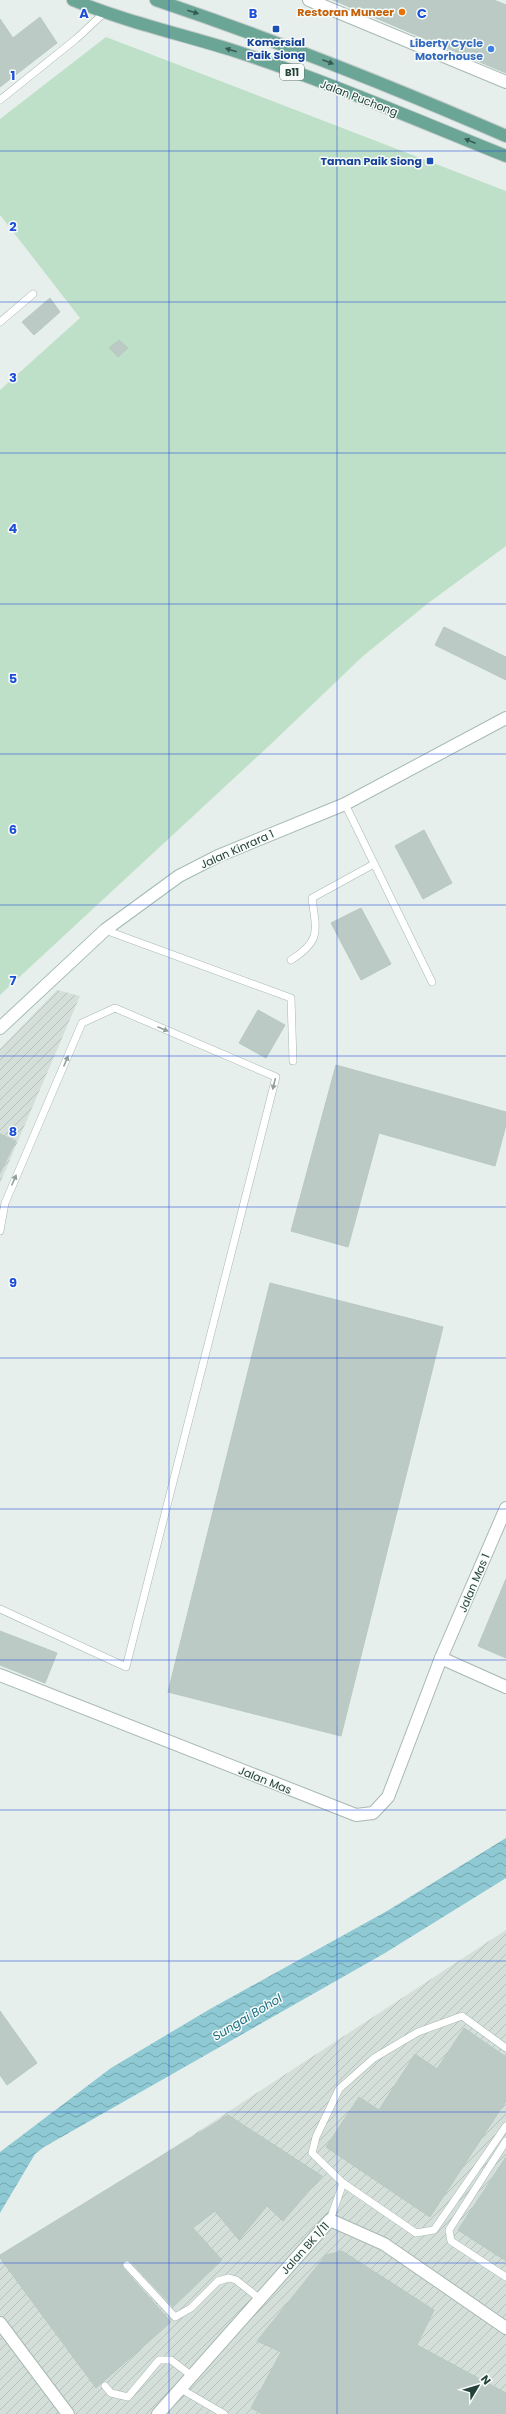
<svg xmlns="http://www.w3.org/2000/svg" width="506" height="2414" viewBox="0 0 506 2414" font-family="Poppins,sans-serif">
<defs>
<pattern id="industrial-furrows" width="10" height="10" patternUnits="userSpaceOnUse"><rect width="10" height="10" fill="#d4dfda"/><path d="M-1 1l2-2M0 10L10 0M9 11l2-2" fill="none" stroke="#b6c1bc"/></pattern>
<pattern id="water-waves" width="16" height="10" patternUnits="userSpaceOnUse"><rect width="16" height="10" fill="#8ec9d4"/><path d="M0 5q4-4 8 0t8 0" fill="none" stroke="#74a5ad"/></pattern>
</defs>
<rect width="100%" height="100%" fill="#e6efeb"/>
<g fill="url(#industrial-furrows)">
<path d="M57,990l23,6 -80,187v-134z"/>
<path d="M506,1930v484h-506v-153z"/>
</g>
<path fill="#bfe0c8" d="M106,37l400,154v355l-79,58 -65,53 -90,86 -272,252v-605l80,-72 -80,-103v-96z"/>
<path fill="url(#water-waves)" d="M506,1838v40l-121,75 -341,194 -9,7 -35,59v-61l111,-84 99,-59 177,-98z"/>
<g fill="#bbcac4" stroke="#b8c9c2">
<path d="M333,0h161l12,5v68z"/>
<path d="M40,17l17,26 -57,44v-68l13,19z"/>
<path d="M50,298l10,14 -26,23 -12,-13z"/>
<path d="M119,340l9,8 -10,9 -9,-9z"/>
<path d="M444,627l62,30v23l-71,-35z"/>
<path d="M424,830l28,53 -29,16 -28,-53z"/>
<path d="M361,908l30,56 -30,16 -30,-57z"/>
<path d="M258,1010l27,15 -19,33 -27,-15z"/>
<path d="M336,1065l170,47v13l-11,41 -116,-33 -31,114 -57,-16z"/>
<path d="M0,1134l16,7 -16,32z"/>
<path d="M270,1283l173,44 -102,409 -173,-44z"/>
<path d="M506,1579v79l-28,-12z"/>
<path d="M0,1631l57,22 -12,30 -45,-18z"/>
<path d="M0,2011l37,52 -30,22 -7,-10z"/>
<path d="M464,2028l42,29v44l-76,116 -104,-70 33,-50 20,13 36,-56 22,15z"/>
<path d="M228,2115l94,61 -39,45 -16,-15 -28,34 -24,-29 -22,17 29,32 -49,47 -42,-45h-8v6l48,54 -75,66 -96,-130v-3z"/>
<path d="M506,2157v104l-48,-31z"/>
<path d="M342,2251l92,59 -17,35 89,48v21h-244l-11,-6 30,-56 -24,-11 69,-86z"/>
</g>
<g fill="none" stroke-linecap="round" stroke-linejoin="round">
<defs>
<g id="lane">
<path d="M0,100l76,-61 28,-26"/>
<path d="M0,322l33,-28"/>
<path d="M345,804l87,178"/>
<path d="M105,930l186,68 2,63"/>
<path d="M291,960c31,-20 25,-29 21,-62l62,-34"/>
<path d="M0,1231l5,-28 77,-180 33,-15 161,69 -150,590 -126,-58"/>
<path d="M506,2048l-44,-32 -44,16 -44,26 -35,31 -23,48 -4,16 31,30 73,50 18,-3 72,-104"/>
<path d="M506,2141l-57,89 2,11 55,36"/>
<path d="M330,2220l13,-37"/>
<path d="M127,2265l48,52 16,-9 27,-27 11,-3 7,2 24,19"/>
<path d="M105,2386l6,7 17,4 31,-37h12l21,16"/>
<path d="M181,2389l43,25"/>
</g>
<g id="street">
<path d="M309,0l197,82"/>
<path d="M441,1658l65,29"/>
<path d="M0,1675l356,140 17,-2 15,-16 53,-139 65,-150"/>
<path d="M0,2323l68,91"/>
<path d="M158,2414l172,-194 54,24 122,84"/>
</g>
<path id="secondary" d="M0,1028l105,-98 74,-54 39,-20 127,-52 161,-86"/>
<g id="primary">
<path d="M73,0c53,22 108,34 162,51 92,30 181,69 271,105"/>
<path d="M156,0c119,40 235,86 350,136"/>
</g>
</defs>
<use href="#lane" stroke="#a8b8b2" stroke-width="8"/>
<use href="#street" stroke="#a8b8b2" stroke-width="14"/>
<use href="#secondary" stroke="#a4bbb3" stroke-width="14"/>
<use href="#primary" stroke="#c2cac8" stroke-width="14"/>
<use href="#lane" stroke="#fff" stroke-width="7"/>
<use href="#street" stroke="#fff" stroke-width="12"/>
<use href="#secondary" stroke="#fff" stroke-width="12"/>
<use href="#primary" stroke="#6aa596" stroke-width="12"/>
</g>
<defs><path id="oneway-solid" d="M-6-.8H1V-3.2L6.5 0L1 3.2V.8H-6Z"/></defs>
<g fill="#365b51">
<use href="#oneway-solid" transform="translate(193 12) rotate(18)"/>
<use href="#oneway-solid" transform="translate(231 50) rotate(-163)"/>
<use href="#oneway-solid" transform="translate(328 62) rotate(21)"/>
<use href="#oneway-solid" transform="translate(470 141) rotate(-158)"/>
</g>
<g fill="#92a09c">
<use href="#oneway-solid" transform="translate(163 1029) rotate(23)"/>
<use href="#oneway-solid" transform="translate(66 1061) rotate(-67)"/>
<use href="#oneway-solid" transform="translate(274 1084) rotate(104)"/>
<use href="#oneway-solid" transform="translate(14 1180) rotate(-67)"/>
</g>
<path fill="none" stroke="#1d4ed8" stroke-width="1" stroke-opacity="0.55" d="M169,0v2414M337,0v2414M0,151h506M0,302h506M0,453h506M0,604h506M0,754h506M0,905h506M0,1056h506M0,1207h506M0,1358h506M0,1509h506M0,1660h506M0,1810h506M0,1961h506M0,2112h506M0,2263h506"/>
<circle fill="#e8710a" stroke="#f7fbf9" stroke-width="1.5" cx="402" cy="12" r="4"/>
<g fill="#1a4fb4" stroke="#f7fbf9" stroke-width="1.5">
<rect x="272" y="25" width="8" height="8" rx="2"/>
<rect x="426" y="157" width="8" height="8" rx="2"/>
</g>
<circle fill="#3f7fe0" stroke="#f7fbf9" stroke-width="1.5" cx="491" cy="49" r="4"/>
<g text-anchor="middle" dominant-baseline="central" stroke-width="3" stroke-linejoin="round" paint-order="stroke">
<rect fill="#f7fbf9" stroke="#637a73" stroke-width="1" x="280" y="64" width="24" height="16" rx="3"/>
<g font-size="10" font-weight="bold" fill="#24423a">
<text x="292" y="72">B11</text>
</g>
<g font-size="11" font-weight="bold" fill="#c56008" stroke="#f7fbf9" text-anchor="end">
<text x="394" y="12">Restoran Muneer</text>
</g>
<g font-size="11" font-weight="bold" fill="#164399" stroke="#f7fbf9">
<text x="276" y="42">Komersial<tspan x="276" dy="13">Paik Siong</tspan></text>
<text x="422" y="161" text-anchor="end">Taman Paik Siong</text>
</g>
<g font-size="11" font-weight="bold" fill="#366cbe" stroke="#f7fbf9" text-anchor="end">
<text x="483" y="43">Liberty Cycle<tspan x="483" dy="13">Motorhouse</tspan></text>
</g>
<g font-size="11" fill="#24423a" stroke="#f7fbf9">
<text transform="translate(359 98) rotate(21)">Jalan Puchong</text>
<text transform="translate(237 849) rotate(-24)">Jalan Kinrara 1</text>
<text transform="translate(474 1583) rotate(-67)">Jalan Mas 1</text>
<text transform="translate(265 1780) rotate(22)">Jalan Mas</text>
<text transform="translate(305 2248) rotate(-48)">Jalan BK 1/11</text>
</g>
<g font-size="12" font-style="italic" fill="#1c6f80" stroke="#f7fbf9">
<text transform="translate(247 2017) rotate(-31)">Sungai Bohol</text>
</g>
</g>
<g font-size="13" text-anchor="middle" font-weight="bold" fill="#1d4ed8" stroke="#f7fbf9" stroke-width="3" stroke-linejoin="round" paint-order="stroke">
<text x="84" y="18">A</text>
<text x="253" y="18">B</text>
<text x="422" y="18">C</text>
<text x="13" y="80">1</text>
<text x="13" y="231">2</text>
<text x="13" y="382">3</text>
<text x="13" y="533">4</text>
<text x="13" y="683">5</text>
<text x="13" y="834">6</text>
<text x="13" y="985">7</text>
<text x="13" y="1136">8</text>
<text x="13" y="1287">9</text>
</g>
<g transform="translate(478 2386) rotate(52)" stroke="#f7fbf9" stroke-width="3" paint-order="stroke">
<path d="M0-3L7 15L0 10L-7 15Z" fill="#24423a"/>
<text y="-6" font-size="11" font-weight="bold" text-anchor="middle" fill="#24423a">N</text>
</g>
</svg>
